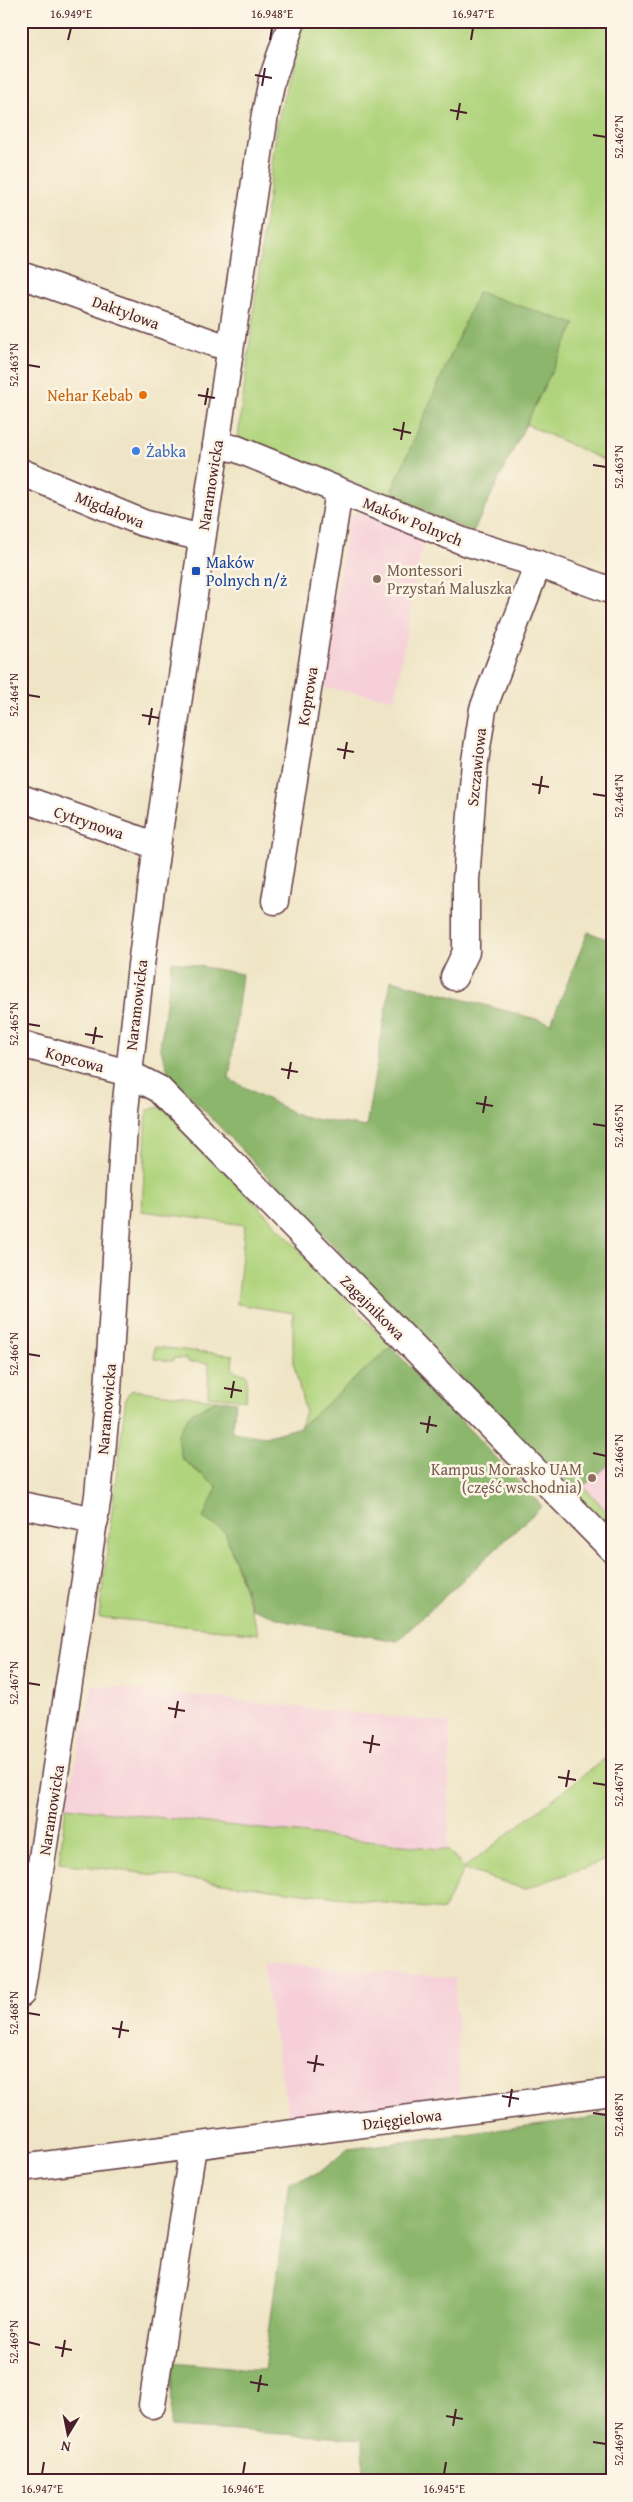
<svg xmlns="http://www.w3.org/2000/svg" width="633" height="2502" viewBox="0 0 633 2502" font-family="'Gentium Book Plus',serif">
<rect width="100%" height="100%" fill="#fcf5e5"/>
<filter id="ink" filterUnits="userSpaceOnUse"><feTurbulence type="fractalNoise" baseFrequency=".02" numOctaves="2"/><feDisplacementMap in="SourceGraphic" scale="10" xChannelSelector="R" yChannelSelector="G"/><feConvolveMatrix kernelMatrix="1 2 1 2 8 2 1 2 1" color-interpolation-filters="sRGB"/></filter>
<filter id="wash" filterUnits="userSpaceOnUse"><feTurbulence type="fractalNoise" baseFrequency=".0096" numOctaves="4" result="noise"/><feDisplacementMap in="SourceGraphic" scale="20" xChannelSelector="R" yChannelSelector="G"/><feGaussianBlur stdDeviation="1.12" result="paint"/><feColorMatrix in="noise" values="0 0 0 0 0 0 0 0 0 0 0 0 0 0 0 0 0 1.4 0 .05"/><feComposite in="paint" operator="in"/></filter>
<g filter="url(#wash)">
<rect width="100%" height="100%" fill="#efe5c6"/>
<g fill="#f6cfd9">
<path d="M361,510l63,24 -29,165 -74,-12 28,-170z"/>
<path d="M612,1442v75l-45,-34z"/>
<path d="M93,1685l357,38 -2,127 -382,-43z"/>
<path d="M262,1962l193,16 5,118 -171,22z"/>
</g>
<g fill="#b0d47d" stroke="#7d7a54">
<path d="M306,21h306v439l-2,3 -84,-39 48,-100 -185,173 -151,-59 39,-313 21,-89z"/>
<path d="M163,1105l228,242 -91,80 5,-17 -12,-48v-49l-56,-9 8,-79 -103,-14 5,-100z"/>
<path d="M155,1347l78,8 -1,15 15,5 -1,25 -38,-4 1,-33 -21,-1 -1,-3 -13,-1 -1,3 -19,-2z"/>
<path d="M132,1390l85,10 -27,14 -8,45 35,28 8,45 34,102 -160,-17 27,-220z"/>
<path d="M584,1487l24,26 4,-3v14l-15,-4 -24,-25z"/>
<path d="M612,1753v105l-88,31 -60,-20 -21,41 -384,-47 7,-56 382,43 16,18z"/>
</g>
<g fill="#8cb66c" stroke="#6b6a4c">
<path d="M478,292l97,32 -102,208 -84,-35z"/>
<path d="M588,932l24,9v521l-39,33 -404,-421 -9,-27 12,-86 70,13 -13,105 72,38 65,10 25,-147 160,43z"/>
<path d="M391,1347l151,159 -145,135 -107,-19 -38,-13 -27,-77 -22,-14 14,-31 -35,-28 -5,-24 13,-21 27,-14 19,2 -4,30 33,5 35,-10z"/>
<path d="M612,2115v366h-248l-1,-42 -192,-12 1,-65 92,8 25,-188 30,-9 29,-24z"/>
</g>
</g>
<g filter="url(#ink)">
<g fill="none" stroke-linecap="round" stroke-linejoin="round">
<defs>
<g id="minor">
<path d="M21,275l195,69 14,2"/>
<path d="M216,445l21,4 228,93 73,22 74,27"/>
<path d="M21,472l122,51 59,15"/>
<path d="M21,798l136,48"/>
<path d="M275,901l64,-410"/>
<path d="M454,977l12,-25v-72l9,-119 8,-52 55,-145"/>
<path d="M21,1044l107,29 31,16 453,460"/>
<path d="M21,1505l74,15"/>
<path d="M21,1994l77,-499 10,-105 17,-280 16,-145 16,-119 108,-732 7,-34 20,-59"/>
<path d="M21,2168l591,-76"/>
<path d="M152,2405l41,-258"/>
</g>
</defs>
<use href="#minor" stroke="#633d42" stroke-width="29"/>
<use href="#minor" stroke="#fff" stroke-width="26"/>
</g>
</g>
<path fill="none" stroke="#4a1f2b" stroke-width="2" d="M68,40l3,-12M270,40l2,-12M471,40l2,-12M255,75l17,3M262,86l3,-18M450,110l17,3M457,120l3,-17M593,135l13,2M28,365l12,2M198,395l17,3M205,405l3,-17M393,429l18,4M401,440l3,-18M593,465l13,2M28,695l12,2M142,715l17,3M149,725l3,-17M337,749l17,3M344,759l3,-17M532,784l17,3M539,794l3,-18M593,794l13,2M28,1024l12,2M85,1034l18,3M93,1044l3,-17M281,1069l17,3M288,1079l3,-17M476,1103l17,3M483,1113l3,-17M593,1124l13,2M28,1354l12,2M224,1388l18,3M231,1398l3,-17M420,1423l17,3M427,1433l3,-17M593,1453l13,3M28,1683l12,2M168,1708l17,3M175,1718l3,-17M363,1742l17,3M370,1753l3,-18M558,1777l18,3M593,1783l13,2M566,1787l3,-17M28,2013l12,2M112,2028l17,3M119,2038l3,-17M307,2062l17,3M314,2072l3,-17M502,2096l17,3M509,2107l3,-18M593,2113l13,2M28,2342l12,3M55,2347l17,3M62,2357l3,-17M250,2382l18,3M258,2392l3,-17M446,2416l17,3M453,2426l3,-17M593,2442l13,2M42,2474l2,-12M243,2474l2,-12M444,2474l2,-12"/>
<circle fill="#e8710a" stroke="#fcf5e5" stroke-width="2" cx="143" cy="395" r="5"/>
<circle fill="#3f7fe0" stroke="#fcf5e5" stroke-width="2" cx="136" cy="451" r="5"/>
<rect fill="#1a4fb4" stroke="#fcf5e5" stroke-width="2" x="191" y="566" width="10" height="10" rx="2.5"/>
<g fill="#8d6e63" stroke="#fcf5e5" stroke-width="2">
<circle cx="377" cy="579" r="5"/>
<circle cx="592" cy="1478" r="5"/>
</g>
<g text-anchor="middle" dominant-baseline="central" stroke-width="5" stroke-linejoin="round" paint-order="stroke">
<g font-size="16" fill="#4a1f2b" stroke="#fcf5e5">
<text transform="translate(126 312) rotate(20)">Daktylowa</text>
<text transform="translate(210 485) rotate(-81)">Naramowicka</text>
<text transform="translate(110 509) rotate(22)">Migdałowa</text>
<text transform="translate(413 521) rotate(22)">Maków Polnych</text>
<text transform="translate(307 696) rotate(-81)">Koprowa</text>
<text transform="translate(476 767) rotate(-84)">Szczawiowa</text>
<text transform="translate(89 822) rotate(19)">Cytrynowa</text>
<text transform="translate(136 1005) rotate(-83)">Naramowicka</text>
<text transform="translate(75 1059) rotate(15)">Kopcowa</text>
<text transform="translate(373 1307) rotate(45)">Zagajnikowa</text>
<text transform="translate(106 1409) rotate(-85)">Naramowicka</text>
<text transform="translate(51 1810) rotate(-81)">Naramowicka</text>
<text transform="translate(402 2119) rotate(-7)">Dzięgielowa</text>
</g>
<g font-size="16" fill="#c56008" stroke="#fcf5e5" text-anchor="end">
<text x="133" y="395">Nehar Kebab</text>
</g>
<g font-size="16" fill="#366cbe" stroke="#fcf5e5" text-anchor="start">
<text x="146" y="451">Żabka</text>
</g>
<g font-size="16" fill="#164399" stroke="#fcf5e5" text-anchor="start">
<text x="206" y="562">Maków<tspan x="206" dy="18">Polnych n/ż</tspan></text>
</g>
<g font-size="16" fill="#785e54" stroke="#fcf5e5" text-anchor="start">
<text x="387" y="570">Montessori<tspan x="387" dy="18">Przystań Maluszka</tspan></text>
<text x="582" y="1469" text-anchor="end">Kampus Morasko UAM<tspan x="582" dy="18">(część wschodnia)</tspan></text>
</g>
</g>
<rect width="633" height="2502" fill="none" stroke="#fcf5e5" stroke-width="55"/>
<g transform="translate(68 2434) rotate(190)" stroke="#fcf5e5" stroke-width="4" paint-order="stroke">
<path d="M0-4L9 19L0 12L-9 19Z" fill="#4a1f2b"/>
<text y="-8" font-size="14" font-weight="bold" text-anchor="middle" fill="#4a1f2b">N</text>
</g>
<rect x="28" y="28" width="578" height="2446" fill="none" stroke="#4a1f2b" stroke-width="2"/>
<g font-size="12" text-anchor="middle" fill="#4a1f2b">
<text x="71" y="18">16.949°E</text>
<text x="272" y="18">16.948°E</text>
<text x="473" y="18">16.947°E</text>
<text transform="translate(619 137) rotate(-90)" y="4">52.462°N</text>
<text transform="translate(14 365) rotate(-90)" y="4">52.463°N</text>
<text transform="translate(619 467) rotate(-90)" y="4">52.463°N</text>
<text transform="translate(14 695) rotate(-90)" y="4">52.464°N</text>
<text transform="translate(619 796) rotate(-90)" y="4">52.464°N</text>
<text transform="translate(14 1024) rotate(-90)" y="4">52.465°N</text>
<text transform="translate(619 1126) rotate(-90)" y="4">52.465°N</text>
<text transform="translate(14 1354) rotate(-90)" y="4">52.466°N</text>
<text transform="translate(619 1456) rotate(-90)" y="4">52.466°N</text>
<text transform="translate(14 1683) rotate(-90)" y="4">52.467°N</text>
<text transform="translate(619 1785) rotate(-90)" y="4">52.467°N</text>
<text transform="translate(14 2013) rotate(-90)" y="4">52.468°N</text>
<text transform="translate(619 2115) rotate(-90)" y="4">52.468°N</text>
<text transform="translate(14 2342) rotate(-90)" y="4">52.469°N</text>
<text transform="translate(619 2444) rotate(-90)" y="4">52.469°N</text>
<text x="42" y="2493">16.947°E</text>
<text x="243" y="2493">16.946°E</text>
<text x="444" y="2493">16.945°E</text>
</g>
</svg>
